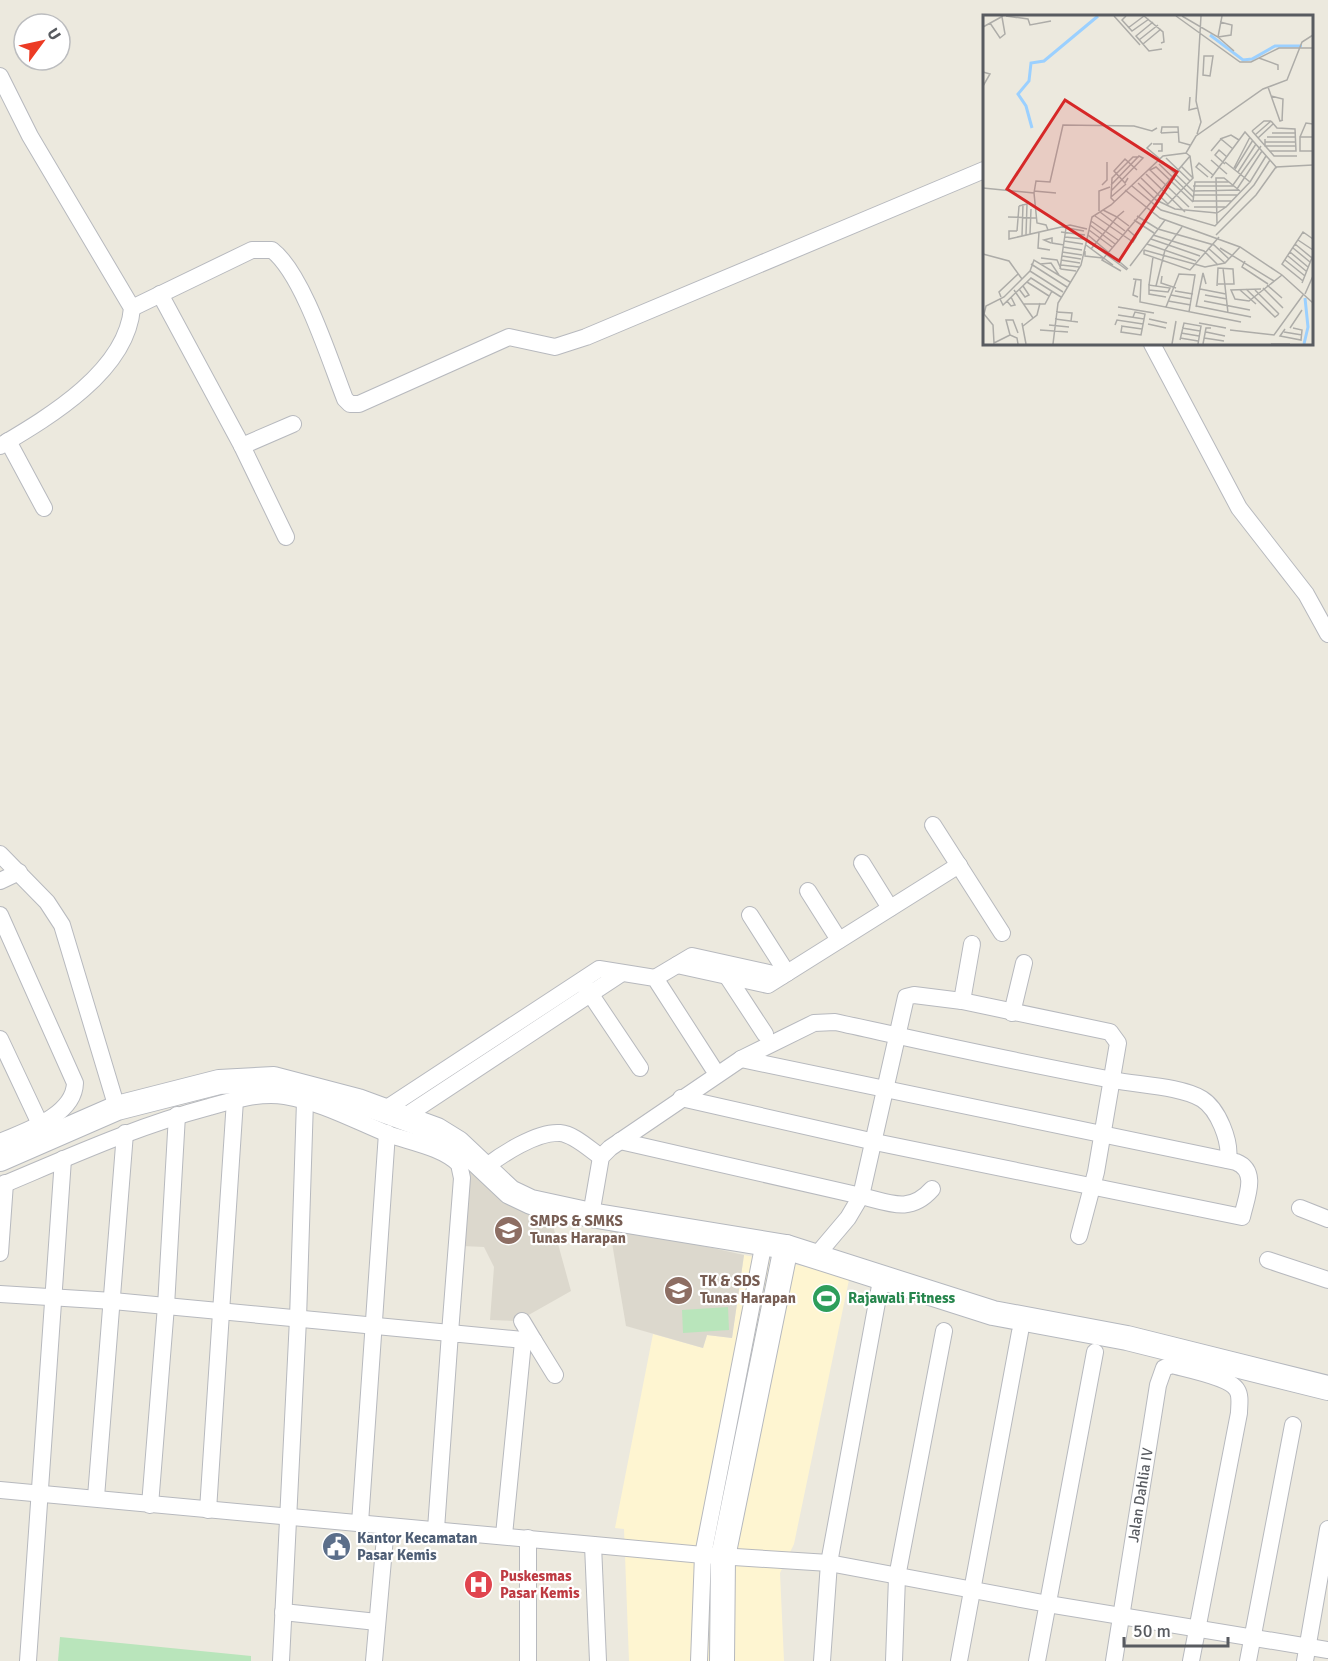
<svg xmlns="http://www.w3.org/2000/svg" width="1328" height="1661" viewBox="0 0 1328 1661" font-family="Signika,sans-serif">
<rect width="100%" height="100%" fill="#ece9de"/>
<path fill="#fef5d1" d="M744,1255l106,20 -56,269 -14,29 4,88h-155l-5,-132 -9,-1 38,-194 50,14 4,-13 25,3z"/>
<g fill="#dcd8cd">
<path d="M471,1165l79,50 21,76 -53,30 -28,-1 4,-53 -10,-20 -22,-1z"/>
<path d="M609,1225l135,30 -12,83 -25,-3 -4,13 -77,-22z"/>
</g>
<g fill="#b9e5bb">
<path d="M728,1307l1,23 -46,3 -1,-23z"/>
<path d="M60,1637l191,19v5h-193z"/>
</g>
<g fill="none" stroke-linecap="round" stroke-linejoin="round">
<defs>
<g id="street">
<path d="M0,76l30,60 102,172c-5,63 -83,109 -132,138"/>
<path d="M160,294l82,152 44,91"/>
<path d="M132,308l120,-58h20c31,24 58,111 73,149l5,5h9l150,-67 46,10 31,-10 398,-167"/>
<path d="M1152,344l87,164 67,86 22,40"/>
<path d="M8,441l36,67"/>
<path d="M242,446l51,-22"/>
<path d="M933,825l69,108"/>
<path d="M0,854l47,48 15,23 55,183"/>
<path d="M862,863l28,45"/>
<path d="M0,881l19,-9"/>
<path d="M808,891l31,49"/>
<path d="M0,915l75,168c-1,33 -50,48 -75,59"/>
<path d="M750,915l37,58"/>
<path d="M677,965l91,20 191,-120"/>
<path d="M727,976l38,58"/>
<path d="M655,978l37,-22 90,20"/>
<path d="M585,986l55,82"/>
<path d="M962,1001l10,-57"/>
<path d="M1012,1013l12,-50"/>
<path d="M0,1039l40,85"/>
<path d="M681,1098l194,44 367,75c4,-19 17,-46 -6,-55l-495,-103"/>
<path d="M384,1110l215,-141 56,9 58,90"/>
<path d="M404,1117l218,-144"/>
<path d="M620,1141l241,55 -13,22 -33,39"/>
<path d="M484,1168c17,-13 53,-37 76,-35 14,1 29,16 41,24"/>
<path d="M0,1186c69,-29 137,-60 209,-79 24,-7 51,-15 76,-11 36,6 69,24 103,38 22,8 54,13 71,30l3,14 -12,155 -337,-32 -113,-7"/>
<path d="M932,1189c-22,25 -42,14 -71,7l45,-199 8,-2 48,6 148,31 8,11 -22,129 -17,64"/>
<path d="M1300,1208l28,11"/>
<path d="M591,1215l10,-58 9,-9 131,-89 73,-36 21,-1c92,20 185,41 278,58 24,5 68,6 89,19 16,10 29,42 26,61"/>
<path d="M0,1253l5,-70"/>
<path d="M1268,1260l60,20"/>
<path d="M522,1321l12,20"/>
<path d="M0,1490l703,65 126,8 219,41 280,46"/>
<path d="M96,1497l29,-364"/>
<path d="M150,1505l16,-199 11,-191"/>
<path d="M208,1510l27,-410"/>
<path d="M360,1523l27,-390"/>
<path d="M436,1529l14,-196 84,8 21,34"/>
<path d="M504,1535l19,-193"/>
<path d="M528,1538v123"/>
<path d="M593,1545l5,116"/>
<path d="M283,1612l94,10"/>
<path d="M28,1661l35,-502"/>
<path d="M281,1661l17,-342 7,-218"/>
<path d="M374,1661l12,-135"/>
<path d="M699,1661l4,-106 61,-313"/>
<path d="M822,1661l7,-98 51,-277"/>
<path d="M894,1661l3,-84 47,-246"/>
<path d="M959,1661l61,-329"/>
<path d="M1037,1661l58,-309"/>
<path id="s1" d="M1114,1661l44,-276 6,-17 8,-3c14,4 58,12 65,25 4,6 2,16 2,23l-48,248"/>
<path d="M1248,1661l45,-236"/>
<path d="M1305,1661l23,-132"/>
</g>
<g id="secondary">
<path d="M0,1159l117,-51 102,-26 55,-3 84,22 79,29 21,13 52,49 21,10 60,13 195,32 207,66 134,25 201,50"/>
<path d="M722,1661l1,-104 63,-310"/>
</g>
</defs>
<use href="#street" stroke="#b7b9be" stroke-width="18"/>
<use href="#secondary" stroke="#b5b8be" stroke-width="26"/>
<use href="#street" stroke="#fff" stroke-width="16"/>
<use href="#secondary" stroke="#fff" stroke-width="24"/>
</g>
<defs>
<symbol id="school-disc" viewBox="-11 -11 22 22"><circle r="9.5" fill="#8d6e63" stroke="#fff"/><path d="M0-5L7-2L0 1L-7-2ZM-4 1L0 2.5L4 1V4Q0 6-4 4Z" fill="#fff"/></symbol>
<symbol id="stadium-disc" viewBox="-11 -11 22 22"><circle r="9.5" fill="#2e9e5b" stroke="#fff"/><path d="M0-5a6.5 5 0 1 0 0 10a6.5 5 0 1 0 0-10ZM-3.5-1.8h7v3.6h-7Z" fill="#fff"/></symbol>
<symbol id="civic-disc" viewBox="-11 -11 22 22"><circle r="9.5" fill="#5c6f8a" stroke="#fff"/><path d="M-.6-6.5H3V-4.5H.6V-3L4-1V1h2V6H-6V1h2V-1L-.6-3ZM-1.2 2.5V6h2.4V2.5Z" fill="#fff"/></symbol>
<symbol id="hospital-disc" viewBox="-11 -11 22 22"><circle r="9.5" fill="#e0444e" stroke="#fff"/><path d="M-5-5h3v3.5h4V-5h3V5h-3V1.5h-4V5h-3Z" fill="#fff"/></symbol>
</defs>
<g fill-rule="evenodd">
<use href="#school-disc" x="492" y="1214" width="33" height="33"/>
<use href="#school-disc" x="662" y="1274" width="33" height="33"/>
<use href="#stadium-disc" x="810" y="1282" width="33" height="33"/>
<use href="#civic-disc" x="320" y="1530" width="33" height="33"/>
<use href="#hospital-disc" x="462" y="1568" width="33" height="33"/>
</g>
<g text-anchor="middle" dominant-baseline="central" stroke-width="4.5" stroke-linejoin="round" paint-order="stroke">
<g font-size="15" font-weight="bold" fill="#785e54" stroke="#fff" text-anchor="start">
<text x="530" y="1221">SMPS &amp; SMKS<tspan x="530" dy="17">Tunas Harapan</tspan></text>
<text x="700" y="1281">TK &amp; SDS<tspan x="700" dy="17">Tunas Harapan</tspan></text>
</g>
<g font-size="15" font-weight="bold" fill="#27864d" stroke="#fff" text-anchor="start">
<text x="848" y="1298">Rajawali Fitness</text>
</g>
<g font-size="15" fill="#585b60" stroke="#fff">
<text stroke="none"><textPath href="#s1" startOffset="168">Jalan Dahlia IV</textPath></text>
</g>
<g font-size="15" font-weight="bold" fill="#4e5e75" stroke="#fff" text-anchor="start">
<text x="357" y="1538">Kantor Kecamatan<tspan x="357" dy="17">Pasar Kemis</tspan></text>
</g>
<g font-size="15" font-weight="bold" fill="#be3a42" stroke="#fff" text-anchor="start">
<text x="500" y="1576">Puskesmas<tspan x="500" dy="17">Pasar Kemis</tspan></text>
</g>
</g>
<g transform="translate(983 15)">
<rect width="330" height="330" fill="#ece9de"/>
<path fill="none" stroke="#9bd0ff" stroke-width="3" d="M227,20l33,25 9,-1 23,-13h27M49,113l-6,-22 -8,-12 11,-13 2,-18 13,-2 54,-45M321,329l4,-17 -3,-29"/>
<path fill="none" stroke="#adaca8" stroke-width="1.5" d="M23,1l22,3 2,6 21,-4M131,1l26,29M143,1l-4,4 10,11 17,-12M161,1l19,16 1,10 -3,1M193,1l64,46h11l28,-14h34M199,1l36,21 16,14M170,7l-17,14 13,15 13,-2M7,8l10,15 5,-4 -3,-17M0,12l20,-11M145,13l16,-12M235,22l13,-2 1,-10 -12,-3M235,22l4,-21M156,25l19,-15M160,29l18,-15M221,41h9l-3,20 -7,-1zM276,43l19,7v5M0,57l7,2 -7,12M285,72l12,34 3,-1M288,81l12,3 -1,22M207,82l-1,13 8,-2M269,116l22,25h23M269,116l12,-10h7M178,118l1,-6h16l1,15 11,3M178,118l18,-1M289,118h24M214,119l4,-12 -5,-21 5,-85M272,120l16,-14M284,122h29M317,122l6,-14 7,1M330,122h-13v14h13M275,123l15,-14M237,124l11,-4 8,5M282,124v7h31M282,127h31M169,128l-5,5 13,11M170,129h9v7h-4M228,136l10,-12 12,10M286,136h27l-1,-22 -18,-1 -6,-7M207,141l3,22M183,143l24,23M228,145l16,14M179,146l31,30 46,-1M242,147l25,20M176,149l34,33M242,149l-10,-9 4,-5 8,7M251,153l16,-31M252,154l18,-29M255,157l18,-28M163,159l39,38M225,162l-12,-10 3,-4 14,12M145,163l-3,5 -11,-12 11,-12 12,11M158,163l27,26 25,-26 -12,-12M228,163l34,-46 32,36M155,168l18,17 19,9 42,4 9,-6M119,170l5,-5v-18M128,170l28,-29 4,2 -32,33M250,170l28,-39M149,171l29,24 54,16 39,-41 16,-25M210,171h41M0,173l51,5 3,30 9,2 2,5M254,174l25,-38M142,175l35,28 80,29 42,28 31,28M51,176l22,2M51,178l2,-12 14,1 13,-57 71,1 18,5 5,-3M210,180h45M128,182l15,-13M210,186h39M132,187l-4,-4 1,-20 21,-21h6M210,187l2,-20h34M36,191l8,-2 -1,31M206,192l-39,-37 6,-3 37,35M211,192h32l24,-25 16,-26M116,196v-20l11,-4M141,196l-7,6 12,9M117,197l25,19M112,201l38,26 3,-5 -9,-8M154,201l21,13 56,16 15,14M25,202l29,1M151,205l20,13M108,206l27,19M234,209l-1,-46h8l16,13M107,210l25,19M79,212l22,4M106,215l23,17M34,216h-8v8l61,-14 17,4M34,216l2,-25M56,217l-1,16 12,2M78,217l24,3M47,219l1,-25M105,220l40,34M170,220l51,16 14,14M233,220l40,-40 20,-28 37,-2M39,221l1,-32M82,222l19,2M168,224l49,17M104,225l40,30M315,225l15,10M81,226l19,3M68,228l-7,-3 8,-2v5l12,2M164,229l49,17M312,229l17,14M103,230l27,20M80,232l19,3M225,233l17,15M237,233l54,33M310,233l17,14M108,234l26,-32 -14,-7M161,235l61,17 20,-4 15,-16M161,235v4l46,16 29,-33M102,236v5l18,2M79,237l20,3M307,237l18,15M0,239l26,7 13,18M79,241l19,3M305,241l18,15M58,243l16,2 4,9 15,2M78,245l19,3M302,245l20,16M262,246l-3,6 26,17M48,249l36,23M57,249l11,-1 8,12M78,250l18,2M147,251l35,-46M240,253l5,45M77,254l6,-41M47,256l4,-11 36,22M138,256l-19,-11 88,-104 -4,-3M179,261l-1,7 15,5M150,264l8,1 -1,22 101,20M153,264l-3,16 5,2M320,266l-21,-17 21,-32 10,7M44,267l22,14M319,268l11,-28M166,270l4,-28M284,270l15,13M173,271l9,-36 17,-23M234,271l1,-18 15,1 1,15h-16M280,273l20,20M36,274l6,8 4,-2 -6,-9M217,274l26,5M263,274l29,28 4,-3M278,274l-30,1 4,9 14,2 33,-26M31,275l19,28M166,275l19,2 2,-4 -21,-3v9l17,3M257,275l16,14M272,275l24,24M192,276l18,3M322,279l8,-18M188,280l21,4M222,280l22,4M18,282l-2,-5 19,-18M17,284l3,6 28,-27 30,19M24,286l4,5 4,-1 -4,-8M185,286l23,4M221,286l46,9M40,289h22l7,-13M213,291l55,11M135,292l36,6M183,292l13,-33 16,1 -6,37M213,292l7,-34 3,11M73,297l16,1 -1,8M135,300l26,4M72,304l23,3M166,304l18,4M39,308l4,21M216,308l27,5M165,309l18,4M66,310l20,2M132,310l2,-5 26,4M40,311l14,-11 3,-12M138,311l21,3M139,311l-1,6 20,3 4,-21 -10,-2 -2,5M199,313l18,3M307,313l12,-18M302,314l-5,7 21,4 1,-10 -9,-2M57,315l28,2M247,315l44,5 29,-40M223,317l19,4M301,317l18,3M35,318l-5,-13h-7l4,15 7,3 1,6M198,318l18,3M27,320l-16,8 -1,-18 -9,-11 2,-8 18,-9 26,-26 33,21M197,323l18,3M221,323l20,3M197,325l4,-17 17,3 -3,18M70,329l5,-41 23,-38 11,-48 19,-12 52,-49 23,-3 10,-17 67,-47 24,-9 15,-38 11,-7M189,329l4,-23M220,329l3,-16h5M288,329h19"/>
<path fill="#d62828" fill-opacity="0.15" stroke="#d62828" stroke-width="3" d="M82,85l112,72 -58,89 -112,-72z"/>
<rect width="330" height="330" fill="none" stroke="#585b60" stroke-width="3"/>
</g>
<g transform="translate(42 42) rotate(57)"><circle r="28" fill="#ffffff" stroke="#bcbdbf" stroke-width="1.5"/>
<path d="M0-4.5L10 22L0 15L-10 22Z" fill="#ec3b24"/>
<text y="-9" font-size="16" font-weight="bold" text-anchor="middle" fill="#585b60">U</text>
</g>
<path d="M1124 1637v9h104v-9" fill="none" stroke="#585b60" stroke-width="3"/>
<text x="1133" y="1637" font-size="18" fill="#585b60" stroke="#ffffff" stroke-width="4.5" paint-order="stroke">50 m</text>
</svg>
